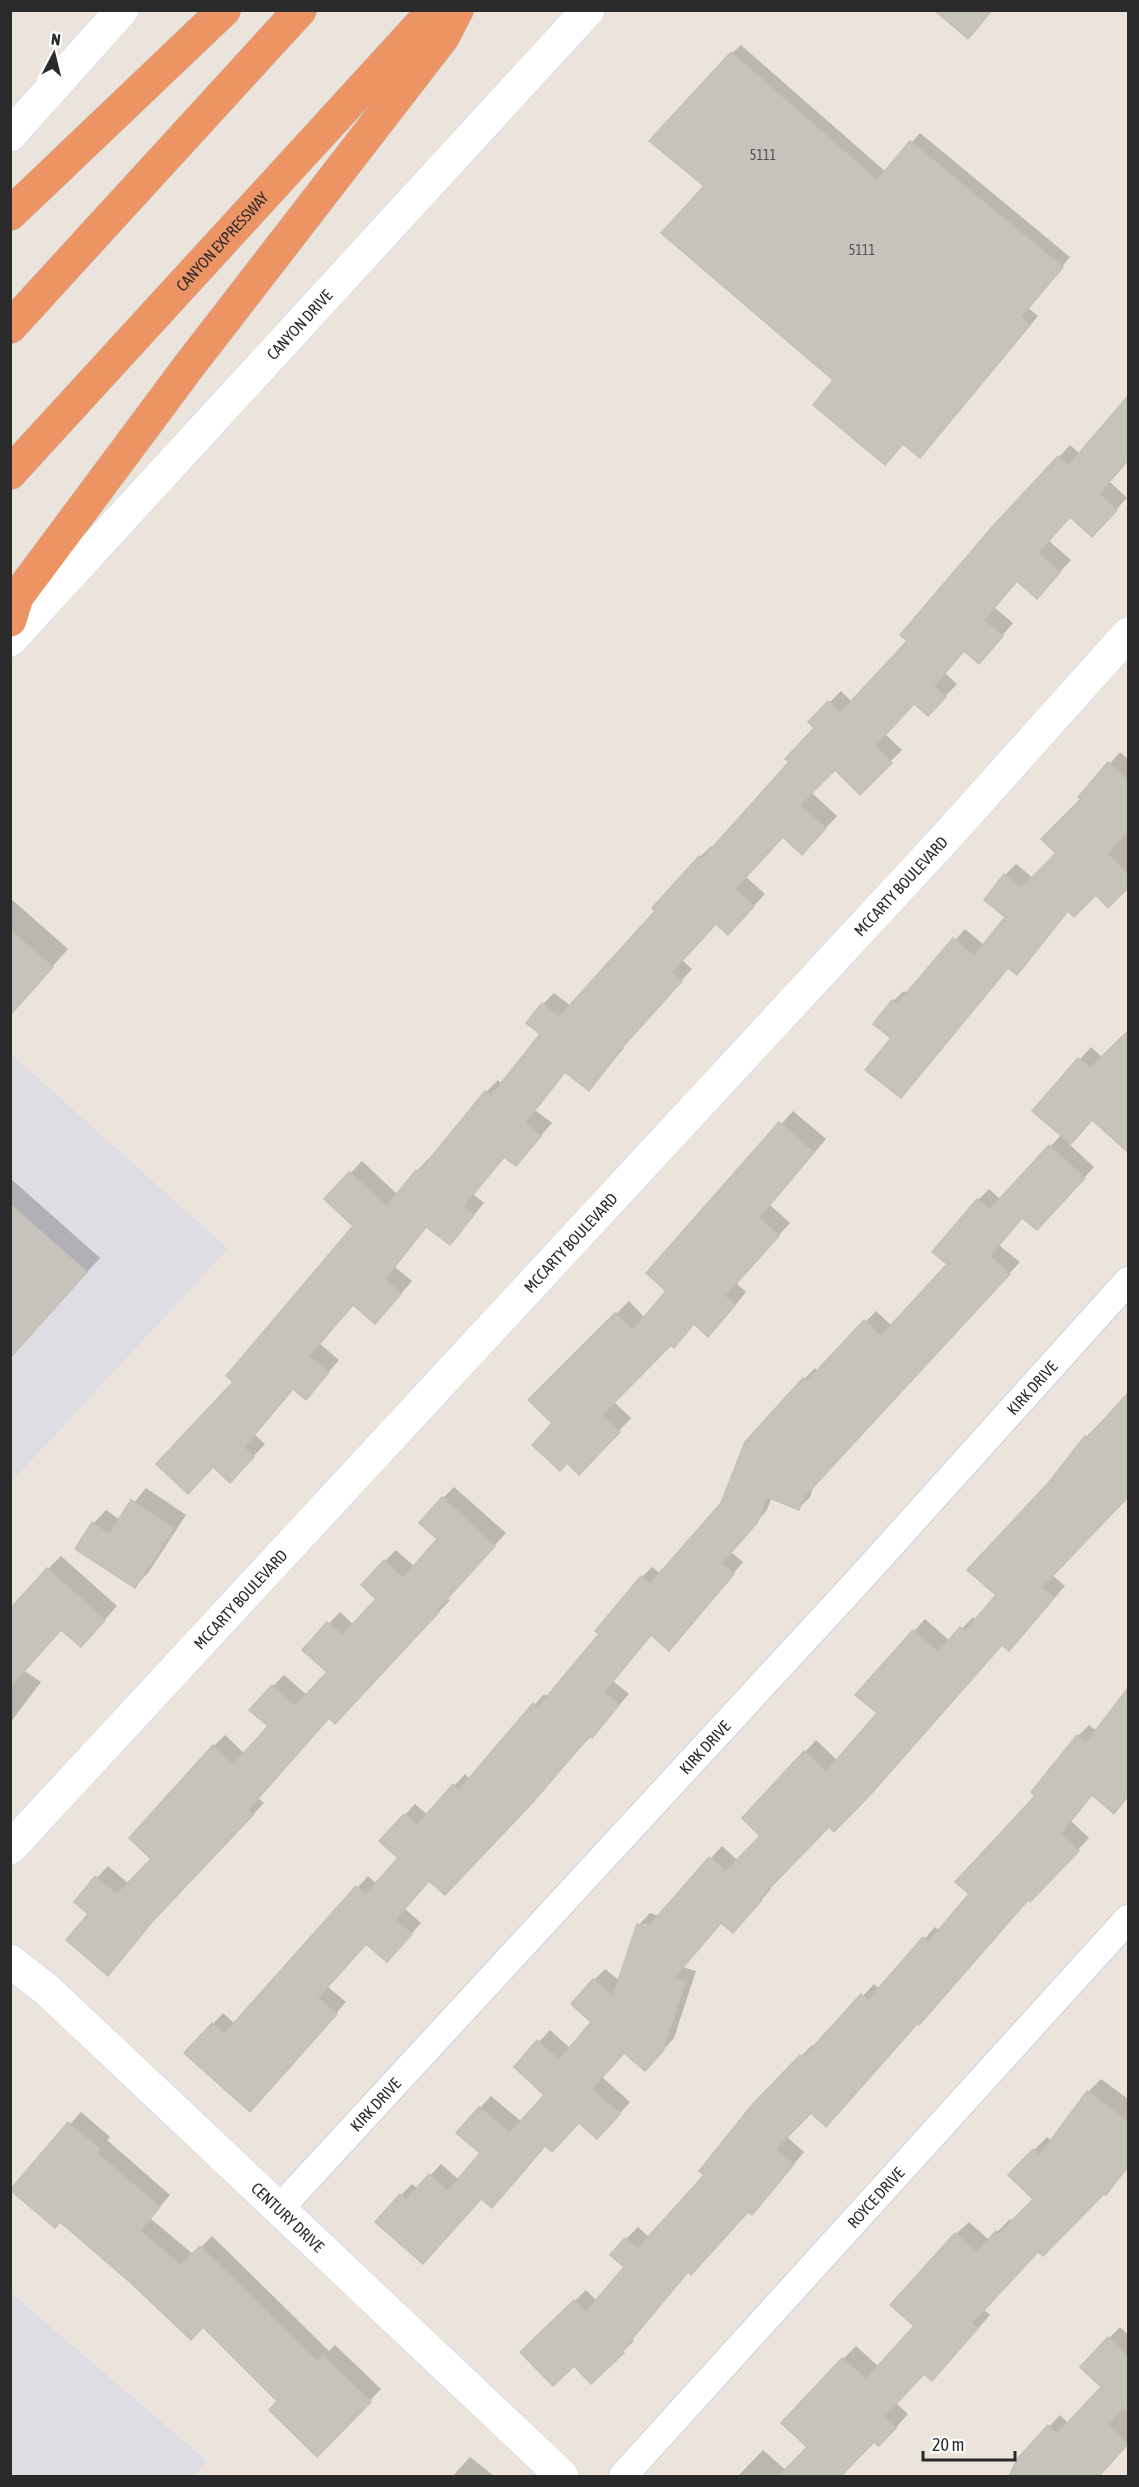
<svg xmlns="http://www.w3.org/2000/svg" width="1139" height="2487" viewBox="0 0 1139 2487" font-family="'Asap Condensed',sans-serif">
<rect width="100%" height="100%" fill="#eae4dd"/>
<g fill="#dedde4">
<path d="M11,1054l217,195 -217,233z"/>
<path d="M10,2292l197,169 -14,15h-182z"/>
</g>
<g fill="#0003" fill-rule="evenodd">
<path d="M741,45l145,127 34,-39 150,124 -42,51 10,8 -110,132 -93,-68 -129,-194 26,-133z"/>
<path d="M1128,398v61l-19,22 18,17 -24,25 -32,-7 -23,24 23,20 -34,37 -19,-17 -24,27 19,16 -23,27h-25l-20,23 12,11 -18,19 -24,-1 -30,32 17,16 -42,43 -25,-25 -24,24 26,24 -23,25 -31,-5 -37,41 19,17 -25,27 -23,1 -35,38 10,9 -70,77 2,2 -35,41 -23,-18 -31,39 17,13 -36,41 -11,-8 -32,38 11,9 -34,40 -23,-17 -32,41 17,14 -25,29 -33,-6 -35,39 20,17 -33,38 -12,-10 -39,47 10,9 -23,25 -7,-87 120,-157 -29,-26 36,-38 36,34 19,-24 11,-12 2,1 56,-68 12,-12 4,4 40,-50 1,-30 11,-11 17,13 87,-95 42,-54 11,-11 3,2 77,-86 26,-34 -7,-6 31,-31 11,11 58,-61 149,-184 11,-12 10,9z"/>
<path d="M1120,752l8,7v127l-20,19 -12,-12 -27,17 -52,63 -8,-6 -108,129 -8,-58v-37l11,-10 4,3 57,-65 19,16 24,-29 -3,-41 11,-11 17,14 25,-25 25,-54 -2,-2z"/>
<path d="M10,898l58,51 -58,65z"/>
<path d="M1128,1032v114l-2,2 -33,-29 -24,25 25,23 -47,51 -24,-2 -24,29 21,17 -206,223 -4,12 -11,11 -27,-11 -5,13 -36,42 12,10 -63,76 -11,11 -17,-15 -39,47 16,13 -140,155 -11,11 -48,20 -25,29 16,14 -24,27 -30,-7 -39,44 18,15 -86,97 -73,-46 36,-40 12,11 133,-148 9,8 23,-26 5,-43 10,-11 13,11 37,-41 5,5 74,-85 5,3 52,-63 41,-57 10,-10 9,7 62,-71 24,-61 57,-63 11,-11 3,4 58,-61 16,15 57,-62 29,-64 11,-11 12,11 61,-66 -28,-23 57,-64 11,10z"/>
<path d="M793,1111l33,28 -56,66 20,18 -54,60 10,9 -25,31 -13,12 -13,-12 -21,23 -3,-3 -57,59 17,16 -39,42 -62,-60 99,-99 16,17 23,-28 -20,-18z"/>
<path d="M10,1178l90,80 -90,99z"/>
<path d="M1128,1395v103l-76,77 13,11 -45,51 -17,7 -234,243 2,2 -27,31 -22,2 -39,45 13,4 -22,67 -18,20 -32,-7 -22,26 28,25 -21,24 -30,-5 -33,24 -54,61 -11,-9 -47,54 -33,-56 11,-11 6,5 23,-25 18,16 23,-27 -2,-45 11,-12 31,26 24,-27 -7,-53 11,-12 21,19 22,-27 1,-42 11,-11 15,12 19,-56 11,-12 9,3 63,-70 16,15 24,-25 -18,-18 72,-78 22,21 41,-48 35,-82 11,-12 25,22 23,-24 3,3 22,-26 52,-111 36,-46zM643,1924l12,4h-12z"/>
<path d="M454,1487l52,46 -59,65 3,2 -104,111 -16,6 -72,81 6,5 -102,107 -54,64 -18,-61 -14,-12 32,-35 21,18 24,-25 61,-113 11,-11 20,19 25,-28 3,-40 11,-11 23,20 22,-24 -25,-21 36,-38 14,13 24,-26 7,-38 11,-11 19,17 25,-28 3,-41z"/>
<path d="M146,1488l40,27 -38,58 -13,13 -41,-63 12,-13 14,10z"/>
<path d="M61,1556l56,50 -23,26 -46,-63z"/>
<path d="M10,1661l31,21 -31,41z"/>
<path d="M1128,1690v106l-14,16 -21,-18 -22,27 18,17 -48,51 -13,9 -111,124 -106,89 -24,26 17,15 -41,50 -15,8 -59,61 -57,68 2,2 -43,41 -17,-18 -41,-23 53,-51 11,11 29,-34 -13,-12 13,-16 12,-12 12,11 56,-63 47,-69 59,-61 3,2 59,-63 6,5 55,-62 5,4 31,-37 107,-158 11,-11 8,6z"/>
<path d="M1101,2079l27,20v69l-22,25 -2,-1 -66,58 -55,59 7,6 -45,51 -21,6 -28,31 12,11 -16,18 -18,8 -35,36h-101l25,-26 24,21 22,-24 34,-88 13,-13 23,21 37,-41 40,-92 13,-12 20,18 21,-21 3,3 22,-23 -25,-24 37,-38 5,4 36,-49z"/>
<path d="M81,2112l29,25 -3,3 63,55 -20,23 44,37 18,-19 117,115 6,-6 46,44 -64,66 -38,-54 -76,-76 -53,-27 -89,-77 -49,-32z"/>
<path d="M1120,2327l7,7 1,-1v110l-30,33h-87l8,-17 41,-44 9,9 34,-38 6,-48z"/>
<path d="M470,2457l24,19h-41z"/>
</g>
<g fill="#c6c2bc" stroke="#c6bfb7" stroke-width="1.5">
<path d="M934,10h58l-24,29z"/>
<path d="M731,52l146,128 33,-39 153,126 -42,50 9,8 -110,133 -17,-14 -18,21 -72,-60 20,-25 -172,-147 43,-47 -55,-45z"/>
<path d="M1128,396v64l-29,34 18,16 -25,27 -22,-20 -32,36 22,19 -23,27 -20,-18 -33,39 19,16 -24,28 -15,-13 -30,35 12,11 -18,19 -14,-12 -39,42 17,17 -32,32 -25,-25 -35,35 26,23 -24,27 -19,-18 -48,52 19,17 -26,29 -12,-11 -44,48 10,9 -70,78 1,1 -24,31 -24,-19 -40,51 16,13 -25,30 -12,-9 -41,50 11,8 -24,30 -24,-18 -41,52 16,15 -26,30 -22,-19 -44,51 20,16 -23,28 -13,-11 -49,58 10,10 -24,26 -17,-16 -25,27 -32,-30 77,-82 -7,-6 127,-150 -29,-27 25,-27 38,34 29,-36 3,2 66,-81 6,5 49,-62 -14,-11 16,-20 17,14 96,-106 -3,-3 47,-52 3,3 87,-97 -4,-3 29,-31 -6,-6 20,-21 12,12 67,-72 -7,-6 93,-109 65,-70 10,10z"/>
<path d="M1108,762l20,18v50l-20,24 20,20v14l-20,20 -12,-13 -22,22 -6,-6 -51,64 -9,-7 -107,130 -36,-28 26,-32 -18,-14 19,-24 5,4 56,-66 21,18 31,-39 -21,-17 20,-26 17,14 35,-35 -15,-14 40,-40 -3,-2z"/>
<path d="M10,930l43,37 -43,48z"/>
<path d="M1128,1031v121l-36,-32 -21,24 -39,-33 46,-53 12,10z"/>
<path d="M779,1122l35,30 -55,66 20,18 -54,60 10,9 -27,32 -14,-13 -20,24 -3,-3 -69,70 18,17 -41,43 -12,-12 -7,8 -28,-26 20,-22 -24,-23 87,-87 18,17 33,-39 -20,-18z"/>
<path d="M1049,1145l36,33 -48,52 -15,-12 -32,38 20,18 -206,223 -5,13 -32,-13 -10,26 -35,40 12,11 -65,77 -18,-16 -47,57 15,13 -27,33 -2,-3 -56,66 -89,94 -16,-14 -34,39 17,14 -25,28 -21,-18 -48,54 19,16 -87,98 -66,-59 28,-30 12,11 132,-148 10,8 32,-36 -19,-17 25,-27 13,11 36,-41 6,6 74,-87 5,4 61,-73 -4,-3 46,-55 9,8 71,-81 24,-61 58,-64 4,3 57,-61 17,16 66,-72 -15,-12 45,-53 13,10z"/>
<path d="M10,1204l77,68 -77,86z"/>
<path d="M1128,1393v104l-86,90 12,11 -45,53 -7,-6 -132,150 -36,37 -5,-5 -70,72 2,2 -28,32 -12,-10 -47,55 11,4 -22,69 -18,20 -21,-18 -32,36 28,25 -23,25 -18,-16 -27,29 -7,-6 -53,62 -11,-9 -58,65 -48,-42 25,-28 6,6 23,-26 19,17 32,-38 -24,-20 23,-26 31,26 34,-38 -30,-28 23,-27 22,20 32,-38 -20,-18 22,-25 20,17 24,-72 11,3 61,-70 17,14 34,-35 -18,-18 62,-67 22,21 51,-59 -22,-18 58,-65 25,22 22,-25 5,4 31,-36 -29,-25 82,-88 36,-46 2,2z"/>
<path d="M442,1497l53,49 -58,64 2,2 -104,112 -6,-6 -81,92 5,5 -102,108 -43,53 -42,-36 22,-26 -14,-12 21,-26 22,18 34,-35 -22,-21 84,-93 20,20 35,-39 -19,-16 23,-25 23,21 32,-34 -25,-22 25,-28 15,13 34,-36 -15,-14 23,-25 19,18 34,-39 -18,-16z"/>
<path d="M131,1500l43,28 -39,60 -60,-39 17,-27 17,12z"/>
<path d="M47,1568l58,52 -24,27 -20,-17 -51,57v-78z"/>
<path d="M1128,1688v108l-14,18 -22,-19 -31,38 18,18 -49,51 -2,-2 -109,125 -2,-1 -91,103 -15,-14 -35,36 18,15 -42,51 -4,-3 -57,63 -3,-3 -66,79 2,2 -33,31 -17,-18 -21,20 -33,-34 54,-52 12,12 38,-45 -14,-12 15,-17 13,10 66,-73 -5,-4 53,-66 48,-50 3,3 58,-64 7,6 55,-63 5,5 41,-48 -14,-12 80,-86 -4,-4 46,-57 9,8z"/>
<path d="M1087,2091l41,31v44l-22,29 -2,-1 -61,62 -5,-4 -66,71 6,5 -46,53 -8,-7 -40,43 12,11 -17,18 -5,-4 -33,34h-62l28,-29 -26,-24 61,-65 24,21 48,-53 -24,-21 65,-72 21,19 20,-21 3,3 34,-35 -25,-24 25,-26 7,6z"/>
<path d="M68,2122l32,27 -3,4 63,54 -20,24 41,34 19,-19 117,115 6,-6 48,47 -54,55 -48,-47 8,-9 -74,-74 -12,13 -60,-57 -71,-61 -5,6 -45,-38z"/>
<path d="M1108,2337l20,20v56l-5,-5 -15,17 20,19 -29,32h-90l9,-18 30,-33 9,9 44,-47 -21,-20z"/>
</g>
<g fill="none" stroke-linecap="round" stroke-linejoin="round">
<defs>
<g id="street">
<path id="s1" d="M279,2209l580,-629 269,-299"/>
<path id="s2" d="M623,2476l505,-557"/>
</g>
<g id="secondary">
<path d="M10,135l112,-125"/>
<path id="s3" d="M10,640l578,-630"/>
<path id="s4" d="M10,1848l938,-1013 180,-201"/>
<path id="s5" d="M10,1961l36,28 67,63 449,424"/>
</g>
<g id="highway">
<path d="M10,214l214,-204"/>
<path d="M10,327l290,-317"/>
<path id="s6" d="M10,473l424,-463"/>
<path d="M10,620l7,-23 172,-231 254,-329 14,-27"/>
</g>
</defs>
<use href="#street" stroke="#ccd0da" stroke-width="30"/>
<use href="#secondary" stroke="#ccd0da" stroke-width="34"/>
<use href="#highway" stroke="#c3c3c3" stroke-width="34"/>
<use href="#street" stroke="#fff" stroke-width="28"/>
<use href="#secondary" stroke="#fff" stroke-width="33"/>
<use href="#highway" stroke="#ed9465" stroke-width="33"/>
</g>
<g text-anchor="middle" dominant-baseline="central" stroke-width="4.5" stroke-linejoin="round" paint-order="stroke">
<g font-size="14" fill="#51504e">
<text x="763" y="155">5111</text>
<text x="862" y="250">5111</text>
</g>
<g font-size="16" fill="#2a2a2a" stroke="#fff">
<text stroke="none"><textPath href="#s6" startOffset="314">CANYON EXPRESSWAY</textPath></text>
<text stroke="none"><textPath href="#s3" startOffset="428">CANYON DRIVE</textPath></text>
<text stroke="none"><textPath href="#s4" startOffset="1311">MCCARTY BOULEVARD</textPath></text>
<text stroke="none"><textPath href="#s4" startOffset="825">MCCARTY BOULEVARD</textPath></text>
<text stroke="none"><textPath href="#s1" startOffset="1114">KIRK DRIVE</textPath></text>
<text stroke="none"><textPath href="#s4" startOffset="339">MCCARTY BOULEVARD</textPath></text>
<text stroke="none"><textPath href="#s1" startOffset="628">KIRK DRIVE</textPath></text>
<text stroke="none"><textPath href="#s1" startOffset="142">KIRK DRIVE</textPath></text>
<text stroke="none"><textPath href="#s2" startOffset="376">ROYCE DRIVE</textPath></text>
<text stroke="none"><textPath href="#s5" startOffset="378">CENTURY DRIVE</textPath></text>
</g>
</g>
<rect width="1139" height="2487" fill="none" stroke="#2a2a2a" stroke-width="24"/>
<g transform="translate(54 54) rotate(7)" stroke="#ffffff" stroke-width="4.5" paint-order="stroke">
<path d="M0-4.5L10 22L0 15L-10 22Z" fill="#2a2a2a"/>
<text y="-9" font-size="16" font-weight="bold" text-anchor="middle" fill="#2a2a2a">N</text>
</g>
<path d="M923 2451v9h92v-9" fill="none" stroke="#2a2a2a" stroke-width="3"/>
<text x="932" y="2451" font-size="18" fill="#2a2a2a" stroke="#ffffff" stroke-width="4.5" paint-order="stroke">20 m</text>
</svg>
